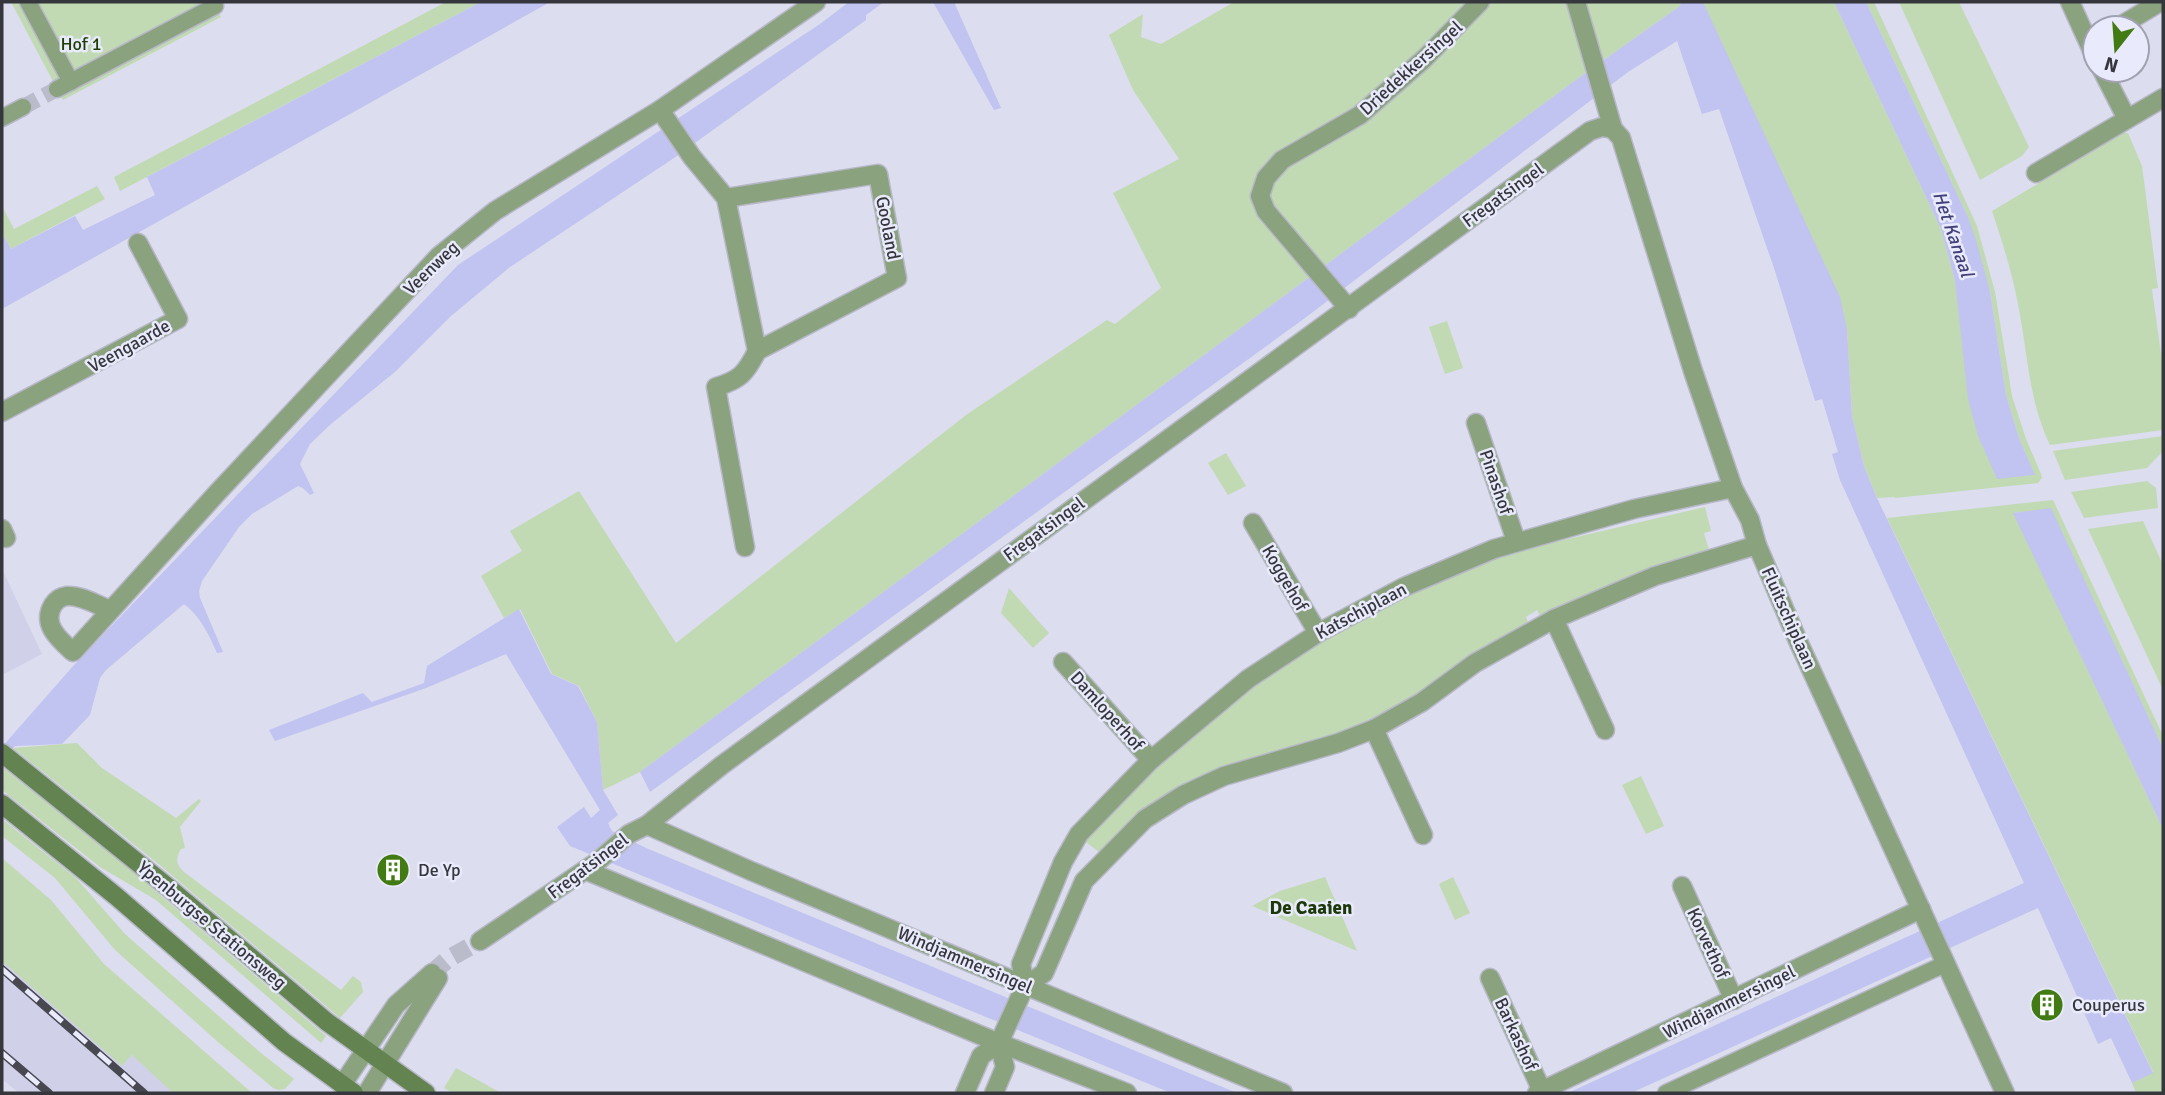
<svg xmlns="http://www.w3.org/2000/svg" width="2165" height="1095" viewBox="0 0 2165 1095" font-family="Signika,sans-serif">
<rect width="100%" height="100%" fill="#dcddee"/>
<g fill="#d0d1e9">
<path d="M2,569l40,85 -40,21z"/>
<path d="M2,953l120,113 10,-11 42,38h-155l-17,-14z"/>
</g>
<g fill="#c1dab4">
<path d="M11,2h202l8,15 -158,83z"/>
<path d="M446,2h35l-361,189 -6,-14z"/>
<path d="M1234,2h447l-1,4 -96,68 -944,698 -37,18 -6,-68 -18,-36 -27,-12 -32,-65 -16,9 -23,-42 41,-25 -12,-20 69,-40 97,152 290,-228 141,-95 8,4 46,-36 -48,-95 66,-34 -46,-69 -24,-55 34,-21 -2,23 20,7z"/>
<path d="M1703,2h131l107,227 14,52 5,29 75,165 -16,-37 -13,-43 -16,-104 -22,-74 -102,-215h8l103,224 18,66 17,104 14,43 15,35 1,4 -4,5 -143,15 -1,-1 -17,1 -13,-32 -12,-50 -5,-87z"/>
<path d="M1899,2h60l70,145 -7,9 -42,24z"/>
<path d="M2123,133h5l14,33 16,122 -6,1 11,79v62l-113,15c-22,-47 -22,-91 -32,-141 -6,-32 -16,-63 -26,-93z"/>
<path d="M97,186l8,13 -94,50 -9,-16v-27l12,23z"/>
<path d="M1447,321l16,47 -18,6 -16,-47z"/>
<path d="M2163,436v15l-16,17 -82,12 -12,-29z"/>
<path d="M1226,453l20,33 -18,9 -20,-32z"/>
<path d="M2147,481l9,7 2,20 -74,10 -13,-26z"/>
<path d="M2053,500l110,236v12l-112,-239 -37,4 149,316v264h-27l-4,-10 21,-11 -266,-554z"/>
<path d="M1705,507l6,24 -7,2 5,17 -43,16 -125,52 -4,-8 -11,7 3,8 -101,64 -60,35 -149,48 -116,83 -21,-16 80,-80 105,-82 107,-68 134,-56z"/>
<path d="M2143,521l20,44v125l-75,-161z"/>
<path d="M1009,588l40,45 -16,15 -32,-35z"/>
<path d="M77,743l25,25 74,50 23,-19 2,2 -21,26 5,21 -4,1c-6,10 -5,15 3,23l157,118 12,-14 8,6 2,10 -23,26 -179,-152 -148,-118z"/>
<path d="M2,767l110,87 214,182 -5,7 -165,-143 -56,-33 -98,-77z"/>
<path d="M1641,776l23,50 -18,8 -24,-49z"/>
<path d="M2,819l74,59 49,56 136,119 33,26 -9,10 -7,1 -5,-2 -55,-46 -103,-92 -60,-72 -53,-42z"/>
<path d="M2,858l49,42 53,64 148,129h-79l-41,-38 -10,11 -120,-105z"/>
<path d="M1325,877l32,74 -105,-45 28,-15z"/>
<path d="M1453,877l17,36 -15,7 -16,-36z"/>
<path d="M456,1068l45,25h-48l-9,-5z"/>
</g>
<g fill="#c1c3f0">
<path d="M481,2h69l-548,307v-76l9,16 64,-33 8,14 72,-35 -8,-18z"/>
<path d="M849,2h35l-18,13v5l-192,138 -164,109 -59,49 -55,55 -65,53 -21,20 -10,20 14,29 -4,2 -7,-7 -5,-2 -46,28 -13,13 -37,54 -3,10 1,7 23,54 -6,1c-8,-18 -16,-36 -33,-49l-78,66 -6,8 -10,37 -28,29 -47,2 -13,15v-14l72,-82 384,-400 362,-241z"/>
<path d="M933,2h21l47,106 -7,2z"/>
<path d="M1681,2h22l137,295 7,32 5,87 12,50 12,30 277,577 -21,10 -21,-45 -13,6 -60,-136 -407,185h-63l456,-210 -184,-403 -8,-26 6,-2 -16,-53 -7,2 -40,-130 -56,-162 -17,5 -25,-73 -49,31 -323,246 -655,474 -10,-20 944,-698 96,-68z"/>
<path d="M1834,2h32l102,215 8,23 14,51 16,104 13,43 16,37 -38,4 -19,-43 -10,-37 -13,-118 -14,-52z"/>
<path d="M2051,508l112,240v81l-150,-316z"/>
<path d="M519,609l32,65 27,12 19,36 6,68 15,25 -10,8 4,8 34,17 591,245h-66l-601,-247 -13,-19 27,-20 7,11 9,-8 -94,-156 -80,34 -151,53 -6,-11 94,-37 9,9 52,-19 3,-17z"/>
</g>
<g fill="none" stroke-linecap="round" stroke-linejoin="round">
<path stroke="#bbbccb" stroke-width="16" stroke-dasharray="16 8" stroke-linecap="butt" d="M23,107l34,-18"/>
<path stroke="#bbbccb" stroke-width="18" stroke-dasharray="18 9" stroke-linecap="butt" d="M432,973l16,-14 32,-18"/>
<defs>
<g id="pedestrian">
<path d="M28,2l43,80"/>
<path d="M57,89l158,-83"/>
<path d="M2,118l21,-11"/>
<path d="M1666,1093l279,-129"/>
</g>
<g id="minor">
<path d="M1576,2l37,127 8,9 72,233 40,117 17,32 7,25 41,96 207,452"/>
<path d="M2070,2l25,55"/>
<path d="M2117,28l43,-26"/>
<path d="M2102,70l25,49"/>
<path d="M660,110l32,47 34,41 31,153c-11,22 -17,29 -41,36l29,160"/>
<path d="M2036,173l127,-75"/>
<path d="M726,198l152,-24 19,104 -140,73"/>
<path d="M1349,309l-83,-98 -6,-15 6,-18 16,-18 78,-45 64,-56 56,-57"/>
<path d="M2,412l176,-93 -40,-76"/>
<path d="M1476,423l40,118"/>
<path d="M1253,523l65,110"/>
<path d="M2,529l4,9"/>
<path d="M110,610c-13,-5 -29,-15 -43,-14 -7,1 -11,4 -14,9 -12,20 7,35 20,47l144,-159 222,-237 56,-45 165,-101 156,-108"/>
<path d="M1554,619l51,111"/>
<path d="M1063,662l88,98"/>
<path d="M1374,729l49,106"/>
<path d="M647,825l104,46 532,222"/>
<path d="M585,870l414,173 128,50"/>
<path d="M1682,886l52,114"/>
<path d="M480,941l117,-79 32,-28 18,-9 75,-60 868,-634 12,-4 11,2"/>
<path d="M1490,978l52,113"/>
<path d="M1025,986l-4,-22 42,-102 16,-28 72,-74 97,-81 70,-46 86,-46 90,-38 140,-40 99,-21"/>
<path d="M342,1085l54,-80 36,-32"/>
<path d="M367,1093l71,-115"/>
<path d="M965,1093l16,-37 18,-13 26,-57 19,-13 40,-92 61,-62 38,-24 41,-19 114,-33 36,-14 48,-27 53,-39 79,-44 101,-43 102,-31"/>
<path d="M994,1093l11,-26 -6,-24"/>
<path d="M1537,1093l384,-184"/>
</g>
<g id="secondary">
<path d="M2,753l167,135 158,134 99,71"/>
<path d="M2,804l115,93 167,145 70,51"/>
</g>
</defs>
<use href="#pedestrian" stroke="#b7b8c7" stroke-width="19"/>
<use href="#minor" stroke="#b7b8c7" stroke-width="21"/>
<use href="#secondary" stroke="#b7b8c7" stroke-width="21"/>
<use href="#pedestrian" stroke="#8ba27f" stroke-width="16"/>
<use href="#minor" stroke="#8ba27f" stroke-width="18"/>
<use href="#secondary" stroke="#638450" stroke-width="18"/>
<defs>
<g id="rail">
<path d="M2,969l142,124"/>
<path d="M2,1053l47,40"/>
</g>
</defs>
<use href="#rail" stroke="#484950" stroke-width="8"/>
<use href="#rail" stroke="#e9eafc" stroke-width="5" stroke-dasharray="16" stroke-linecap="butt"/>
</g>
<defs>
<symbol id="building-disc" viewBox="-11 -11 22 22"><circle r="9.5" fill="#427b13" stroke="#e9eafc"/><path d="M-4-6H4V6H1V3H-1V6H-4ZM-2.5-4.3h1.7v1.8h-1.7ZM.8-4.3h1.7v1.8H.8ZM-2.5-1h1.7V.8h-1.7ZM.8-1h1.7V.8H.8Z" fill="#fff"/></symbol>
</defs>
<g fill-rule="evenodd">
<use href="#building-disc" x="374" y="851" width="38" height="38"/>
<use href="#building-disc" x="2028" y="986" width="38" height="38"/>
</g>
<g text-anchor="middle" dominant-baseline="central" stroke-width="5" stroke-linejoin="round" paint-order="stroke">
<g font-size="18" fill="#1d3f02" stroke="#e9eafc">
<text x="81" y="44">Hof 1</text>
</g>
<g font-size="18" fill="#36373d" stroke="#e9eafc">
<text transform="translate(1411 68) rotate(-42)">Driedekkersingel</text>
<text transform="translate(1503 195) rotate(-36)">Fregatsingel</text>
<text transform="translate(888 228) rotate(79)">Gooland</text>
<text transform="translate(431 268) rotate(-44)">Veenweg</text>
<text transform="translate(129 346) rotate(-29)">Veengaarde</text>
<text transform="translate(1496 482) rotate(71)">Pinashof</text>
<text transform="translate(1044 529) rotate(-36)">Fregatsingel</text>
<text transform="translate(1285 578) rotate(60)">Koggehof</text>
<text transform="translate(1361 611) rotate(-28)">Katschiplaan</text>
<text transform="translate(1789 618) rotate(66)">Fluitschiplaan</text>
<text transform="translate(1107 711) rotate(48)">Damloperhof</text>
<text transform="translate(588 866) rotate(-37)">Fregatsingel</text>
<text transform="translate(212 925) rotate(40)">Ypenburgse Stationsweg</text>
<text transform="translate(1708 943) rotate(65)">Korvethof</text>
<text transform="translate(965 960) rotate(23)">Windjammersingel</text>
<text transform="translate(1729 1002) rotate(-26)">Windjammersingel</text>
<text transform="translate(1516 1034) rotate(65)">Barkashof</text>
</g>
<g font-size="18" fill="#36373d" stroke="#e9eafc" text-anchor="start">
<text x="418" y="870">De Yp</text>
<text x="2072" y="1005">Couperus</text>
</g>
<g font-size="19" font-style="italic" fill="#43417a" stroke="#e9eafc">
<text transform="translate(1953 234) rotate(71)">Het Kanaal</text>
</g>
<g font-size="19" font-weight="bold" fill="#1d3909" stroke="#e9eafc">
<text x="1311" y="908">De Caaien</text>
</g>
</g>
<rect width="2165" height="1095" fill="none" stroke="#36373d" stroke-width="7"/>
<g transform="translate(2116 49) rotate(197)"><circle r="33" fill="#e9eafc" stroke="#a1a2b0" stroke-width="2"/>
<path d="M0-5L12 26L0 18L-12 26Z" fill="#427b13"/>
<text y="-10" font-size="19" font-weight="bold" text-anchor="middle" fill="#36373d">N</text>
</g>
</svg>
